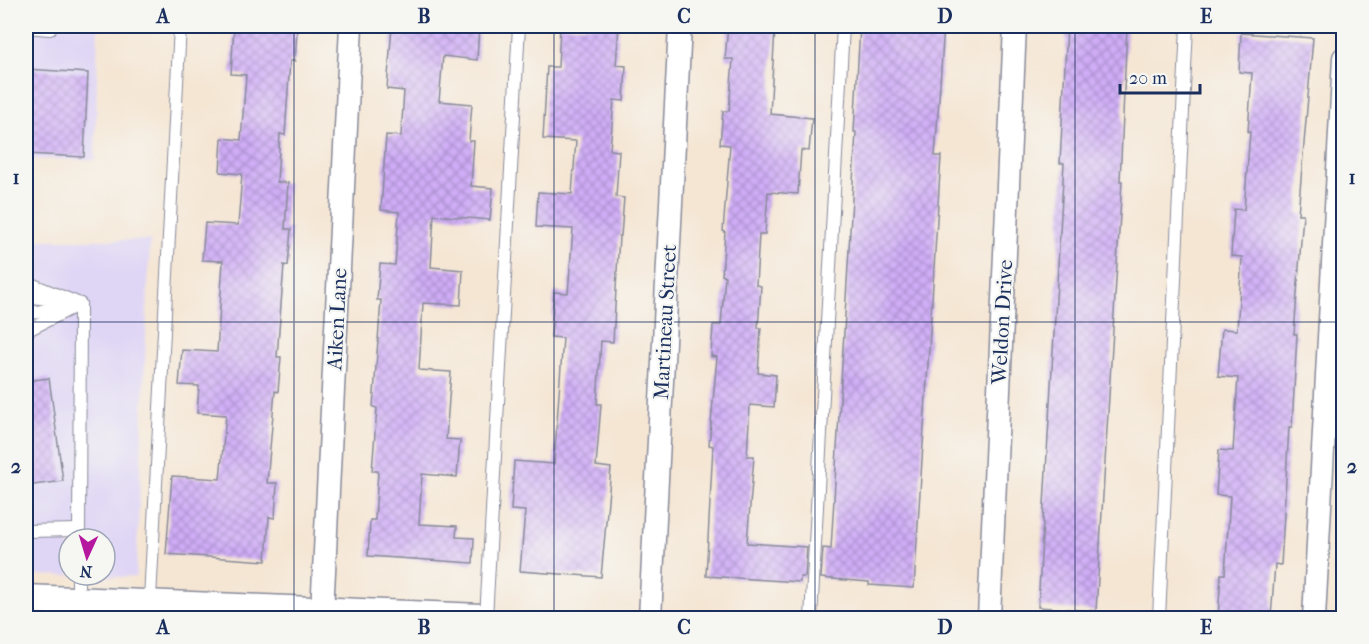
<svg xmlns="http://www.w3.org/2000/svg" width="1369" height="644" viewBox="0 0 1369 644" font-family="'IM FELL French Canon',serif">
<defs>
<pattern id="building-cross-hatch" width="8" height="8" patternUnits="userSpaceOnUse" patternTransform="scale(1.5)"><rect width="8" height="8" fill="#d0adf7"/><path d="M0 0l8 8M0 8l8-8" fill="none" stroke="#a88dcb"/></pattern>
</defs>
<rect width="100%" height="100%" fill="#f6f6f2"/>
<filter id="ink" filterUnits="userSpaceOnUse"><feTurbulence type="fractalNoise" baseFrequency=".0167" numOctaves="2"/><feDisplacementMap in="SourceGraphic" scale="12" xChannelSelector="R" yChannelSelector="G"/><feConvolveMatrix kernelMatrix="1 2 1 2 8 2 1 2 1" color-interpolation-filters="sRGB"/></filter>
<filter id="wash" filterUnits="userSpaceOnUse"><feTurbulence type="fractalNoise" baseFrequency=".008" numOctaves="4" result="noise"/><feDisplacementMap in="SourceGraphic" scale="24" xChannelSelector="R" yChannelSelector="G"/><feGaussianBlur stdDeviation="1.35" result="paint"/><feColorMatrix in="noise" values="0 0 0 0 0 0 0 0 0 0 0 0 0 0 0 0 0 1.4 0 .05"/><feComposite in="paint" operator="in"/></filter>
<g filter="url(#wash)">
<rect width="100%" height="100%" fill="#f5e6d4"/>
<g fill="#dfd5f5" fill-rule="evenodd">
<path d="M26,26h72l-3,134 -69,-1z"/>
<path d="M38,240h112l-14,337 -110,-2v-333zM69,539h36v36h-36z"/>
</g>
<g id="blocks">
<g fill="url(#building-cross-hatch)">
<path d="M234,26l63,4 -2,31h-5l-5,74 -5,-1 -3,48 11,1 -3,46h6l-3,37 -4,-1 -7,92h4l-3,35 -3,-1 -8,92h10l-2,35 -6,-1 -3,44 -100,-7 6,-78 48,3 6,-64 -29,-2 2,-27 -20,-1 3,-35 35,2 6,-91 -21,-1 3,-37 33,2 4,-51 -22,-2 2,-34 19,2 5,-65 -15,-1z"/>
<path d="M392,26h87l-2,34 -34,-4 -4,45 33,3 -3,37h5l-3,45 22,2 -3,32 -56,-5 -3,52 32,3 -2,35 -38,-2 -4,67 32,2 -5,67 14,1 -3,37 -35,-3 -3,50 38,2 -1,11 18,1 -1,25 -105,-7 2,-36h5l3,-49h-6l5,-63 -4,-1 8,-107h-4l3,-36 15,1 4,-53 -18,-2 5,-75 15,1 3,-45 -17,-2z"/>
<path d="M560,26h59l-3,39 10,1 -2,35 -10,-1 -4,50 9,1 -3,46 8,1 -3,38h-2l-6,106 -12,-1 -4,63h4l-5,62 15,2 -10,109 -81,-6 5,-60 -14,-1 3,-49 40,3 9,-126 -12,-1 3,-45 14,1 5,-64 -37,-2 2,-35 34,2 4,-53 -33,-2 4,-72h11z"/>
<path d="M728,26l47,3 -5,85 42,4 -3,33 -8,-1 -3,44 -30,-2 -3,42h-6l-3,51 5,1 -3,42h3l-3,45 18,2 -2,32 -24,-2 -3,51h7l-7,87 60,4 -2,30h-5v5l-94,-6 7,-130 -4,-1 8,-88 -6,-1 2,-31h8l4,-49 -3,-1 3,-43 -2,-1 7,-86 -10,-1 3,-33h6l4,-52h-8z"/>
<path d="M860,26h84l-9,130h6l-27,432 -45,-3v-3l-48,-4 2,-30 8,1 25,-417h-2z"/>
<path d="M1067,26h60l-7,155h2l-26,430 -58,-4 26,-444h-4z"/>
<path d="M1241,33l72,5 -15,176h5l-9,120h3l-5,93h-3l-8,138 -6,-1 -4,54h-53l3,-44h4l5,-78 -14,-1 3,-45 14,1 5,-73 -20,-2 4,-47 15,1 5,-73 -11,-1 3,-47 10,1 6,-78h-2l4,-59 -13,-1z"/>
<path d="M26,69l62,4 -4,84 -58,-3z"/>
<path d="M49,378l14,103 -37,5v-105z"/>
</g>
</g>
</g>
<g filter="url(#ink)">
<use href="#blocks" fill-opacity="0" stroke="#888a99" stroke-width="1.5"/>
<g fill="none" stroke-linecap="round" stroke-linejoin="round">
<defs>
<g id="service">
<path d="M26,27l24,2"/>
<path d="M26,282l54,22"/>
<path d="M26,296l35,5"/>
<path d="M26,314l38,-7"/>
<path d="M26,331l54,-27 -1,235"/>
<path d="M26,531l53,-1"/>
<path d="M78,600v-25"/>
<path d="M149,618l31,-592"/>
<path d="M486,618l33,-592"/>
<path d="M811,618l32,-592"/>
<path d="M1159,618l28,-592"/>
</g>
<g id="minor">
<path d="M322,612l29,-586"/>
<path d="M650,618l30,-592"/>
<path d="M989,618l26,-592"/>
<path d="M1314,618l30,-560"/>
</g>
<path id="tertiary" d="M26,599l455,19"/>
</defs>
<use href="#service" stroke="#888a99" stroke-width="14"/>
<use href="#minor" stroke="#888a99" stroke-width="25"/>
<use href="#tertiary" stroke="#888a99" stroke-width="31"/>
<use href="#service" stroke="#fff" stroke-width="12"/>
<use href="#minor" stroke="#fff" stroke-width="22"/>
<use href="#tertiary" stroke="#fff" stroke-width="28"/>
</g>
</g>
<path fill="none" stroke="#1b2f5e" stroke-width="1.5" stroke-opacity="0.55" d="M294,26v592M554,26v592M815,26v592M1075,26v592M26,322h1318"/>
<g text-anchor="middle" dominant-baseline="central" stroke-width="4.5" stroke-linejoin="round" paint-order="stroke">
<g font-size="21" fill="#1b2f5e" stroke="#f6f6f2">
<text transform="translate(337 319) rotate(-87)">Aiken Lane</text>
<text transform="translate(665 322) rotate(-87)">Martineau Street</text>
<text transform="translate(1002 322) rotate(-87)">Weldon Drive</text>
</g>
</g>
<rect width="1369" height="644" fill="none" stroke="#f6f6f2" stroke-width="66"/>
<g transform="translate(87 557) rotate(184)"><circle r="28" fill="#f6f6f2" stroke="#9ea6b7" stroke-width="1.5"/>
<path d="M0-4.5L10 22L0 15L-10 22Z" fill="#b5179e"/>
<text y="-9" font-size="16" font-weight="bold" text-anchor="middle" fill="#1b2f5e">N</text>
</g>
<path d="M1120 84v9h80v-9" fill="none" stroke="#1b2f5e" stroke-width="3"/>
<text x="1129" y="84" font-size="18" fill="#1b2f5e" stroke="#f6f6f2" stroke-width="4.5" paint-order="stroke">20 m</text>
<rect x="33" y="33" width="1303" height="578" fill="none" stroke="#1b2f5e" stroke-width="2"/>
<g font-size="20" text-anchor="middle" font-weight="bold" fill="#1b2f5e">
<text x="163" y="23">A</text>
<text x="424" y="23">B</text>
<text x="684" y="23">C</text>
<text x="945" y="23">D</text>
<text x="1206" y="23">E</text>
<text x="16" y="184">1</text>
<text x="1352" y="184">1</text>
<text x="16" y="473">2</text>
<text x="1352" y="473">2</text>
<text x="163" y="634">A</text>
<text x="424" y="634">B</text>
<text x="684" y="634">C</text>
<text x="945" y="634">D</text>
<text x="1206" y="634">E</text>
</g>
</svg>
